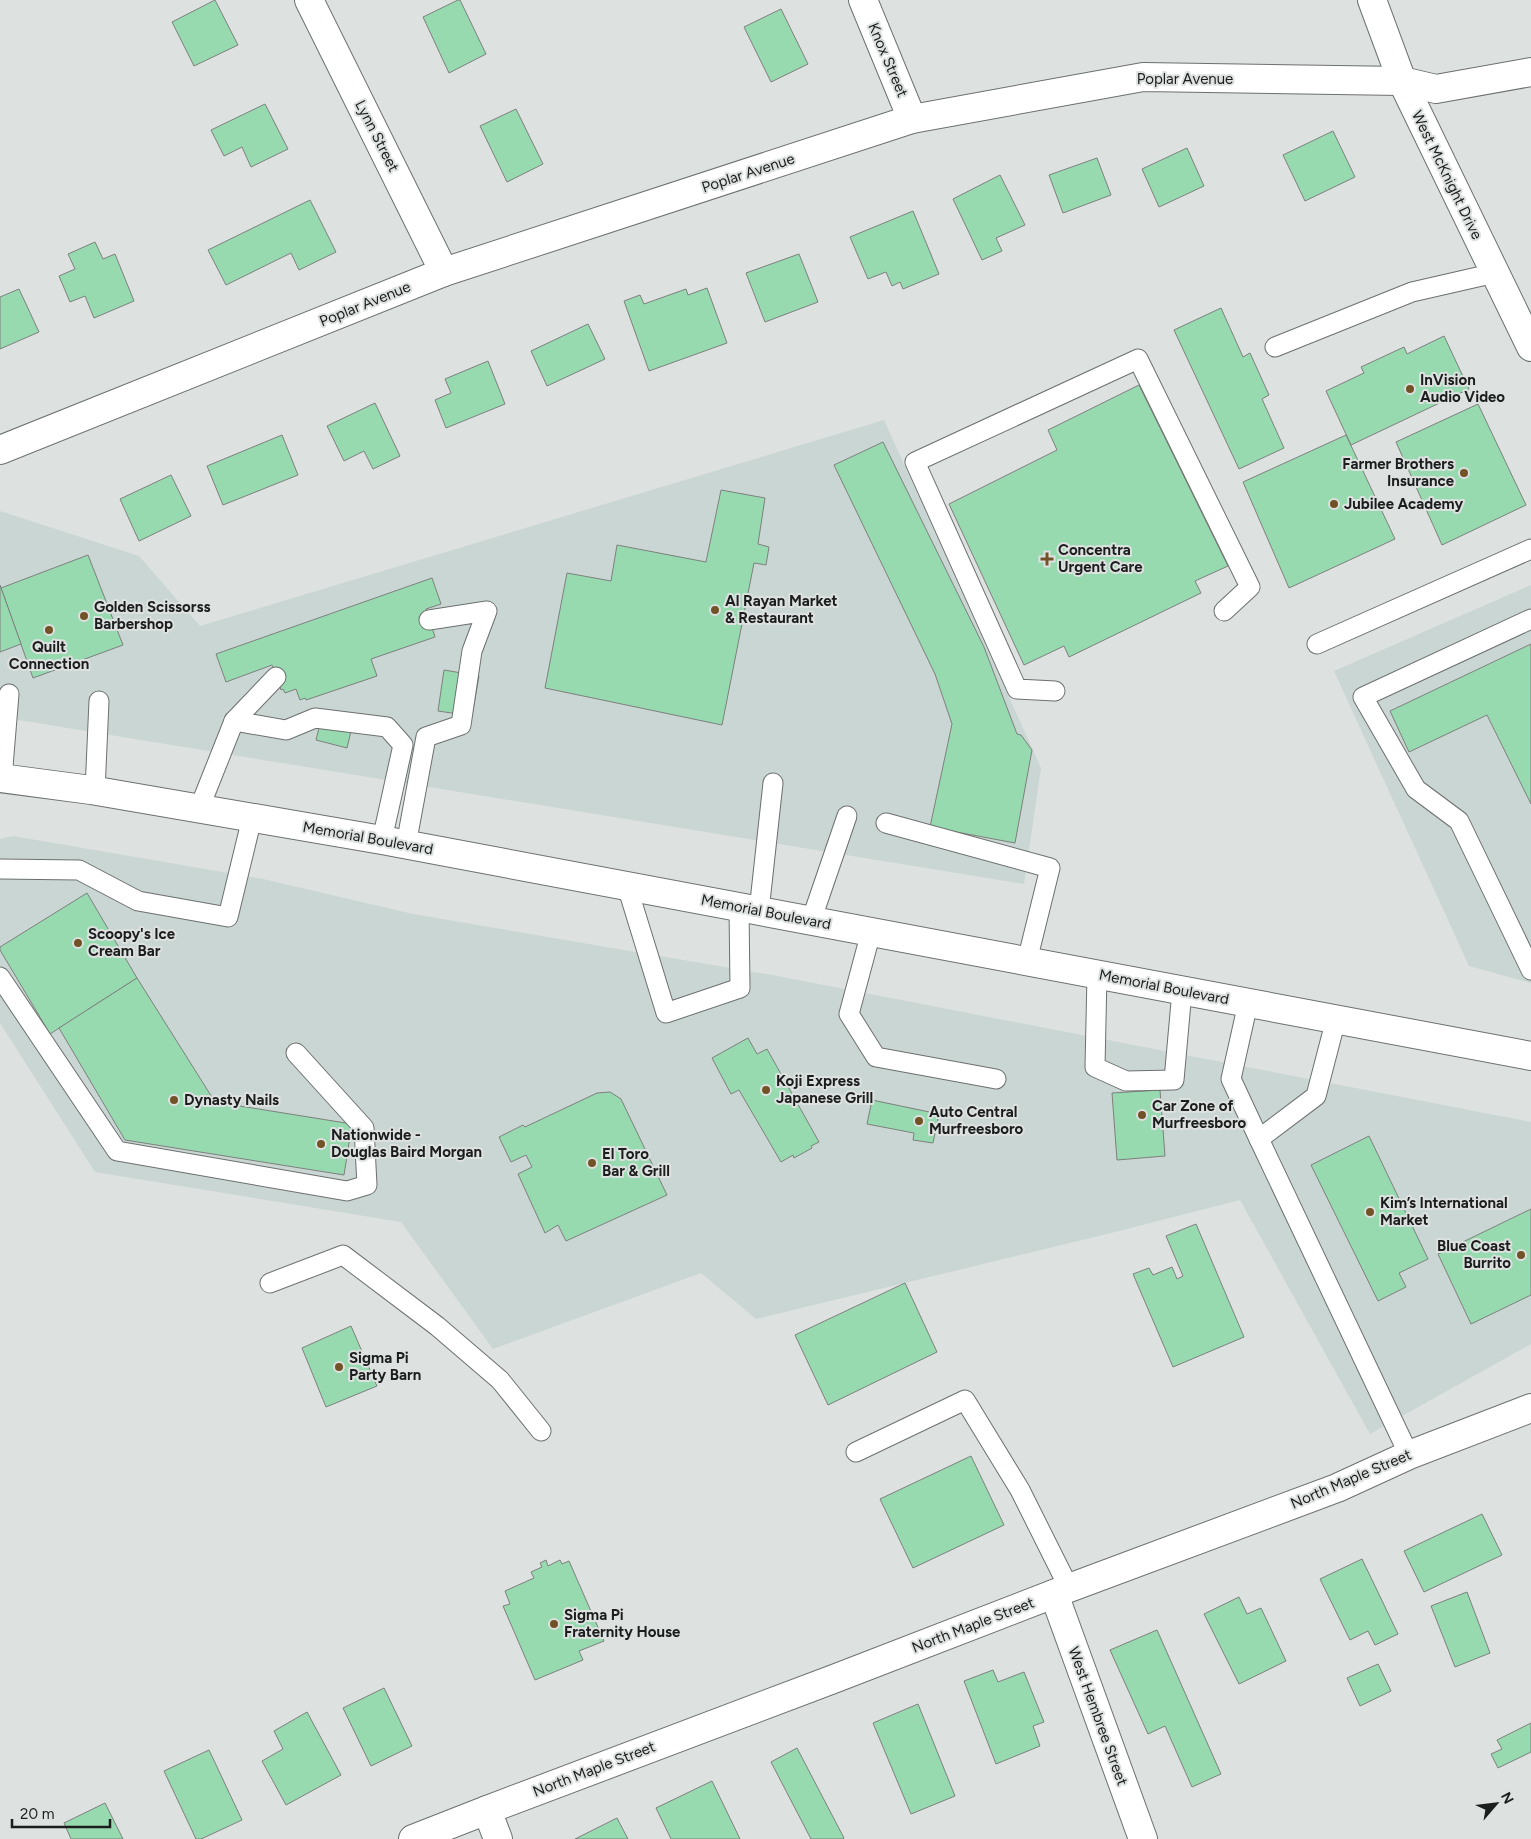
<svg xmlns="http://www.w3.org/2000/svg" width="1531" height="1839" viewBox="0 0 1531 1839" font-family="Figtree,sans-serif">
<rect width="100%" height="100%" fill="#dde1e0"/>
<g fill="#cad6d3">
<path d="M884,420l157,348 -17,116 -1024,-167v-206l139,45 61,70z"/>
<path d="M1531,585v398l-62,-17 -135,-295z"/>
<path d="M13,836l250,43 150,35 359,61 759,147v222l-161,90 -130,-234 -129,33 -355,86 -55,-46 -208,76 -92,-127 -306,-50 -95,-149v-184z"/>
</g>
<g fill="#97daaf" stroke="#7d807e">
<path d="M215,0l23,45 -44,21 -22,-44z"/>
<path d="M458,0h2l26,54 -37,19 -26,-56z"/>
<path d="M781,9l27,55 -37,18 -27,-55z"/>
<path d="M265,104l23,45 -37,18 -9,-20 -18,9 -13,-26z"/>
<path d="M516,109l27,55 -36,18 -27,-56z"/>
<path d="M1333,131l22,46 -50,24 -22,-46z"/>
<path d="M1187,148l17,38 -45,21 -17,-38z"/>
<path d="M1097,158l14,37 -48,18 -14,-38z"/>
<path d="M1000,175l25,50 -29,13 6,13 -20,9 -29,-61z"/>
<path d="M310,200l26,52 -37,18 -8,-17 -65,32 -18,-35z"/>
<path d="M913,211l26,63 -36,15 -3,-7 -8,4 -6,-14 -18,7 -18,-42z"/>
<path d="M95,242l8,17 12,-5 19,47 -40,17 -9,-22 -15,6 -11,-26 16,-7 -7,-15z"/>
<path d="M799,254l19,48 -53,20 -19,-49z"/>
<path d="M707,288l20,55 -78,28 -25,-70 16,-6 4,9 42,-15 2,6z"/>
<path d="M19,289l20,43 -39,17v-52z"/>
<path d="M1221,308l22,49 7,-4 19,42 -7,4 22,49 -45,21 -65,-139z"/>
<path d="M588,324l17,35 -58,27 -16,-35z"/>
<path d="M1444,336l25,53 -118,56 -25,-54 38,-18 -3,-6 43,-20 3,7z"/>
<path d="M488,361l17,43 -59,24 -11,-28 16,-7 -6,-14z"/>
<path d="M1139,385l89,181 -33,15 6,12 -132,64 -5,-11 -40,19 -75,-161 108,-54 -9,-20z"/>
<path d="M375,403l25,53 -27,13 -9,-18 -20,10 -17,-35z"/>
<path d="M1478,404l48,101 -84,40 -46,-103z"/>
<path d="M282,435l16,40 -75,30 -16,-39z"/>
<path d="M1346,435l49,104 -106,49 -46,-106z"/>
<path d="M883,442l101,205 33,87 4,1 11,15 -17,93 -85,-16 22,-103 -17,-50 -101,-209z"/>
<path d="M171,475l20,41 -52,25 -19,-42z"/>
<path d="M721,490l44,8 -7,46 11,3 -3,18 -12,-2 -32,162 -177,-37 22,-115 44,8 6,-36 89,17z"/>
<path d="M88,555l35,90 -90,33 -32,-90z"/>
<path d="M432,578l9,26 -15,5 9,28 -64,22 6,17 -71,24 -1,-2 -5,2 -4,-11 -11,4 -2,-4 -2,1 -9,-25 -46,17 -10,-28z"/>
<path d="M0,585l21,59 -21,8z"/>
<path d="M1531,644v160l-44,-89 -78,37 -19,-41z"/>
<path d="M444,670l35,6 -7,40 -34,-5z"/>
<path d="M323,712l31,6 -7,30 -31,-8z"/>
<path d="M87,893l50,85 -87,56 -50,-84v-3z"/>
<path d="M137,978l78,124 137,22 -8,51 -219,-35 -66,-112z"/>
<path d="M748,1038l9,16 10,-5 52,93 -8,4 1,2 -18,10 -1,-3 -12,7 -42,-72 -8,4 -19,-36z"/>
<path d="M1160,1090l5,66 -48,4 -5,-67z"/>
<path d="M610,1092l11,7 46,96 -101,46 -8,-16 -13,8 -27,-59 14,-7 -6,-12 -15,7 -12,-25 24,-12 2,2 72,-34z"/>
<path d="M872,1100l67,14 -6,29 -20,-3 1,-7 -47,-9z"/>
<path d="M1369,1136l59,123 -29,14 7,14 -28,14 -67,-136z"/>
<path d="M1531,1209v86l-60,29 -33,-70z"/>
<path d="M1196,1224l48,113 -71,30 -40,-93 16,-6 4,7 19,-8 5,12 6,-3 -17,-40z"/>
<path d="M905,1283l32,69 -109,53 -33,-70z"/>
<path d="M351,1326l26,60 -51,21 -24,-59z"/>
<path d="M971,1456l33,69 -91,43 -33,-69z"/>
<path d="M1482,1514l20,41 -78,37 -20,-41z"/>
<path d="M1362,1559l36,75 -23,11 -7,-14 -18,9 -30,-61z"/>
<path d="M546,1560l2,6 12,-6 2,4 7,-3 35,80 -25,10 4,9 -48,20 -32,-74 7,-2 -5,-13 29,-13 -3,-6 11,-5 -2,-4z"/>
<path d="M1467,1592l23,61 -35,14 -24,-61z"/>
<path d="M1239,1597l8,17 14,-6 25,53 -47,23 -35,-70z"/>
<path d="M1157,1630l64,144 -29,13 -27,-61 -17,8 -38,-84z"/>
<path d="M1378,1664l13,27 -31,15 -13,-28z"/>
<path d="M993,1670l5,12 26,-10 20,50 -11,4 7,20 -44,18 -32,-83z"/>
<path d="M384,1688l28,58 -41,20 -28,-58z"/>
<path d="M918,1704l37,92 -44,18 -38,-91z"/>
<path d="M307,1712l34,63 -55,30 -24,-44 21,-12 -9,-18z"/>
<path d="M1531,1723v29l-33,16 -7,-14 11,-5 -5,-9z"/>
<path d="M797,1748l47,90 -1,1h-32l-40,-77z"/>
<path d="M209,1750l33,70 -41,19h-5l-32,-68z"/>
<path d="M712,1781l28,58h-69l-15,-31z"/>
<path d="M105,1803l18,36h-52l-7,-16z"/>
<path d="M617,1818l11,21h-53z"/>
</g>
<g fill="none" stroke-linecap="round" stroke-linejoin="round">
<defs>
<g id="service">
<path d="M1275,347l137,-55 83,-19"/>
<path d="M1531,619l-168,78 53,92 43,32 72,149"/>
<path d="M1317,644l214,-95"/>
<path d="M276,677l-42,44 52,9 29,-12 72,9 16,18 -21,95"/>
<path d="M1055,691l-38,-2 -102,-227 223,-103 112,228 -26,24"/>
<path d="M2,779l7,-85"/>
<path d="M95,791l4,-90"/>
<path d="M199,809l35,-88"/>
<path d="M886,823l164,45 -23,93"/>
<path d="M406,845l20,-108 35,-12 11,-74 15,-40 -58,9"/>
<path d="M0,869l79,1 59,31 90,16 24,-99"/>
<path d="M627,886l39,127 74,-25 -1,-80"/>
<path d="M759,911l14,-128"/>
<path d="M811,921l36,-105"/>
<path d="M871,932l-22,82 27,43 120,22"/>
<path d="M1097,975l-2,92 31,14 48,-1 8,-89"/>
<path d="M0,977l117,174 230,40 20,-6 -3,-57 -68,-75"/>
<path d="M1248,1003l-17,76 28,60 57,-43 20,-77"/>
<path d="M1259,1139l150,316"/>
<path d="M270,1283l73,-28 94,71 63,54 41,51"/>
<path d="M856,1452l109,-52 55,90 49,98"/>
</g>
<g id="minor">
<path d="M309,0l135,272"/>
<path d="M863,0l49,119"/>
<path d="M1372,0l30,81 129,266"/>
<path d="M0,450l444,-178 468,-153 231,-42 259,4 34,8 95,-17"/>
<path d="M1054,1594l89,245"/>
<path d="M487,1810l11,29"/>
<path d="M413,1839l74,-29 344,-130 238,-92 268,-100 72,-33 122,-47"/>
</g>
<path id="primary" d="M0,778l91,12 291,50 1149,216"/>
</defs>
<use href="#service" stroke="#6c706f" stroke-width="21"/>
<use href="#minor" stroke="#6c706f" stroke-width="30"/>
<use href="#primary" stroke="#6c706f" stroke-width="30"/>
<use href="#service" stroke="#fff" stroke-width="19"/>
<use href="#minor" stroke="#fff" stroke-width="28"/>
<use href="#primary" stroke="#fff" stroke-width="28"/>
</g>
<g fill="#725328" stroke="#dde1e0" stroke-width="2">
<circle cx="1410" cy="389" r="5"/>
<circle cx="1464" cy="473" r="5"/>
<circle cx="1334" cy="504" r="5"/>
<path d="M1044.5 551.5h5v5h5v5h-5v5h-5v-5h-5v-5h5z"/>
<circle cx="715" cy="610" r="5"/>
<circle cx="84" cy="616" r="5"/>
<circle cx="49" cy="630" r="5"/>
<circle cx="78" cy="943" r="5"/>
<circle cx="766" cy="1090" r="5"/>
<circle cx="174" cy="1100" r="5"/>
<circle cx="1142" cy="1115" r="5"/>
<circle cx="919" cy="1121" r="5"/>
<circle cx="321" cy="1144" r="5"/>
<circle cx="592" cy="1163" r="5"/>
<circle cx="1370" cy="1212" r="5"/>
<circle cx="1521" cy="1255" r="5"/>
<circle cx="339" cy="1367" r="5"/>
<circle cx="554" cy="1624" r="5"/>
</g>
<g text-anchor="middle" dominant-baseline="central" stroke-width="4" stroke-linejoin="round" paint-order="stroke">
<g font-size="15" fill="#1c1d1d" stroke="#dde1e0">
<text transform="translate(888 60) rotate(67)">Knox Street</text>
<text x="1185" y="79">Poplar Avenue</text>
<text transform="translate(377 136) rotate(63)">Lynn Street</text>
<text transform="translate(748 173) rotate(-18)">Poplar Avenue</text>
<text transform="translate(1447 175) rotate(64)">West McKnight Drive</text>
<text transform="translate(365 304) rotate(-22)">Poplar Avenue</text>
<text transform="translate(368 838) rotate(10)">Memorial Boulevard</text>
<text transform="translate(766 912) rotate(11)">Memorial Boulevard</text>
<text transform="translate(1164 987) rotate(11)">Memorial Boulevard</text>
<text transform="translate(1351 1479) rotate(-23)">North Maple Street</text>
<text transform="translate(973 1625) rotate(-21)">North Maple Street</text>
<text transform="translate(1098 1716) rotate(70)">West Hembree Street</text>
<text transform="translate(594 1769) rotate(-21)">North Maple Street</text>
</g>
<g font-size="15" font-weight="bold" fill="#1c1d1d" stroke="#dde1e0" text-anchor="start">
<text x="1420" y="380">InVision<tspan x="1420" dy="17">Audio Video</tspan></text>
<text x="1454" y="464" text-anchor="end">Farmer Brothers<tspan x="1454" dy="17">Insurance</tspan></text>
<text x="1344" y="504">Jubilee Academy</text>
<text x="1058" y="550">Concentra<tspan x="1058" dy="17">Urgent Care</tspan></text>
<text x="725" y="601">Al Rayan Market<tspan x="725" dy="17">&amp; Restaurant</tspan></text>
<text x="94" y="607">Golden Scissorss<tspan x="94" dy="17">Barbershop</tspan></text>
<text x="49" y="647" text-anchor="middle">Quilt<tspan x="49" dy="17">Connection</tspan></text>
<text x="88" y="934">Scoopy's Ice<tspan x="88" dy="17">Cream Bar</tspan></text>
<text x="776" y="1081">Koji Express<tspan x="776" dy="17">Japanese Grill</tspan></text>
<text x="184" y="1100">Dynasty Nails</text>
<text x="1152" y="1106">Car Zone of<tspan x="1152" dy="17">Murfreesboro</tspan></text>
<text x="929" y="1112">Auto Central<tspan x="929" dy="17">Murfreesboro</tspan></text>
<text x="331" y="1135">Nationwide -<tspan x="331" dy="17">Douglas Baird Morgan</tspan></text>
<text x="602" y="1154">El Toro<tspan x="602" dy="17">Bar &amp; Grill</tspan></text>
<text x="1380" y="1203">Kim’s International<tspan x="1380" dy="17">Market</tspan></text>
<text x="1511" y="1246" text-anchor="end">Blue Coast<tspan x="1511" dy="17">Burrito</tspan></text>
<text x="349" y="1358">Sigma Pi<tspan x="349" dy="17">Party Barn</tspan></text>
<text x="564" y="1615">Sigma Pi<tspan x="564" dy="17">Fraternity House</tspan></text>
</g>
</g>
<g transform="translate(1496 1804) rotate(62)" stroke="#dde1e0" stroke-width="4" paint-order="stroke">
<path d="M0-4L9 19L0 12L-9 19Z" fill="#1c1d1d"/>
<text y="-8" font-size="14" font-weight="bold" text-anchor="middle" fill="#1c1d1d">N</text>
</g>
<path d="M12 1819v8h98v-8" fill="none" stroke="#1c1d1d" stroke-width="2.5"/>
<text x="20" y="1819" font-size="15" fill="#1c1d1d" stroke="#dde1e0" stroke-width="4" paint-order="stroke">20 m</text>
</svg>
